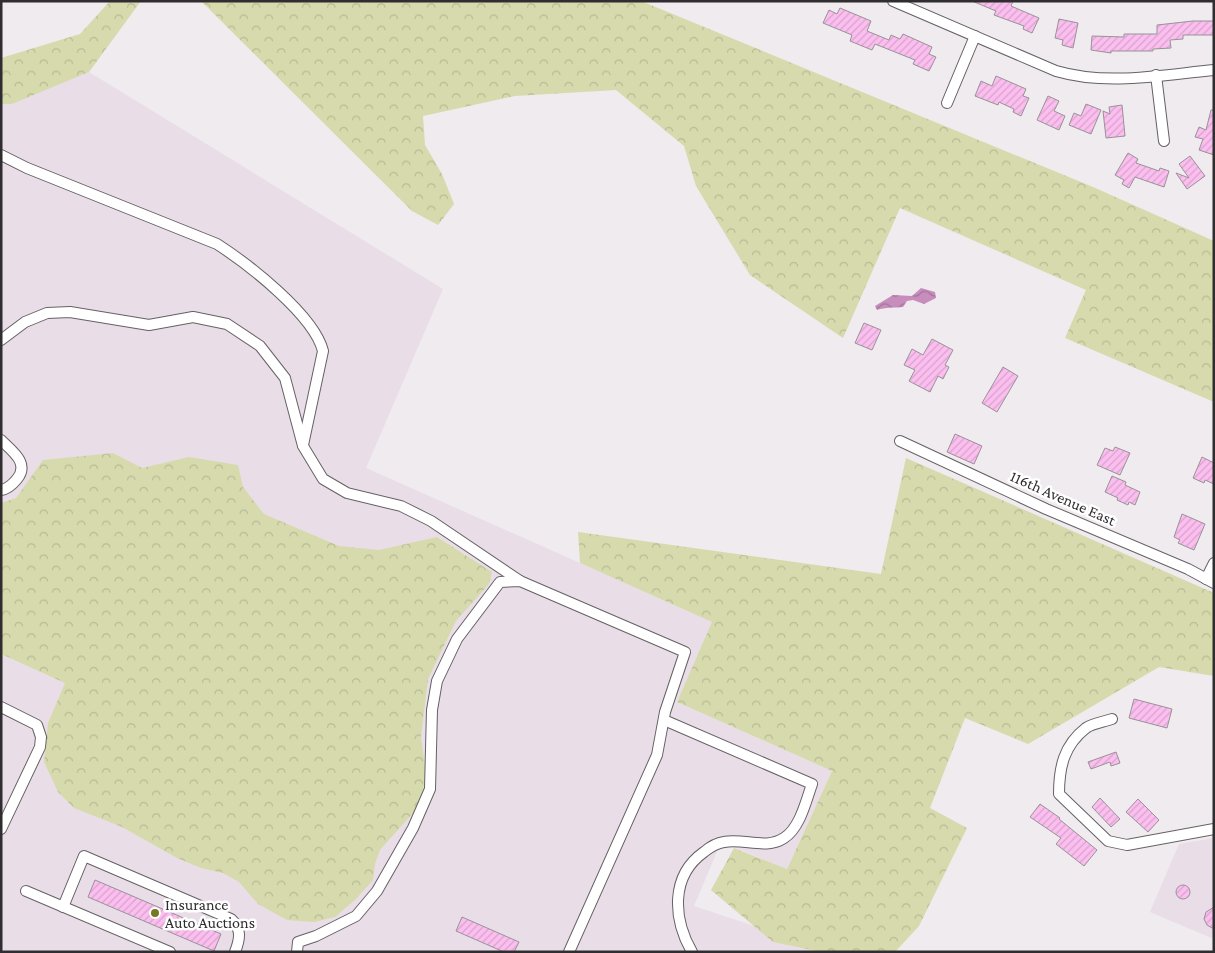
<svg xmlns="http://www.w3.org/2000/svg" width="1215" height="953" viewBox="0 0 1215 953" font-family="'Crimson Pro',serif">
<defs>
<pattern id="forest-crowns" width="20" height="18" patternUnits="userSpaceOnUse" patternTransform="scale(1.25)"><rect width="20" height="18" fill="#d6daac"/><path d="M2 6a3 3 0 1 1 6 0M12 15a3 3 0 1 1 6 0" fill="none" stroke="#b8bb94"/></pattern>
<pattern id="water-waves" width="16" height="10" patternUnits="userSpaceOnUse" patternTransform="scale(1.25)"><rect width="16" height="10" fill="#c78dbc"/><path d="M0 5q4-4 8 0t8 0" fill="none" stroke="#a27499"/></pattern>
<pattern id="building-hatch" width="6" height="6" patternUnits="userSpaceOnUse" patternTransform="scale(1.25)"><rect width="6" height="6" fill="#fbbeef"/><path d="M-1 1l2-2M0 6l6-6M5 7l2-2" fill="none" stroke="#d7a4cd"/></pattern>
</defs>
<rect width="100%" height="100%" fill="#efebee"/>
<g fill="#e9dee7">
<path d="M89,72l354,217 -77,179 347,154 -36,80 155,69 -45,98 -66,-27 -27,64 139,46h-832v-298l321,143 -321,-287v-418z"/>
<path d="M1214,838v101l-64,-27 29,-68z"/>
</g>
<g fill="url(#forest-crowns)">
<path d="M110,1h31l-52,71 -77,32h-11v-46l79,-24z"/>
<path d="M201,1h440l452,186 121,54v161l-149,-64 21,-48 -186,-82 -57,130 -93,-63 -54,-89 -12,-40 -68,-56 -101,6 -92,20 2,29 17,29 12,30 -16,21 -26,-14z"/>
<path d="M113,453l29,15 47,-11 49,8 5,22 21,27 75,32 40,4 58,-13 55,35 -3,12 -33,37 -28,58 -7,58 5,35 -4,24 -9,17 -33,37 -5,14 -2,16 -17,19 -21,18 -21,5 -27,-2 -29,-16 -19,-22 -16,-9 -22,-5 -24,-10 -55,-31 -48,-19 -16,-16 -14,-30 4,-39 17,-40 -64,-29v-151l15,-5 27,-38z"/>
<path d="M906,458l308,135v83l-55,-9 -131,77 -63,-26 -35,90 37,20 -48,98 -24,26h-73l-49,-10 -62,-52 23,-42 53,21 45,-98 -155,-69 35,-80 -132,-59 -2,-31 303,42z"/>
</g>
<path fill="url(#water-waves)" d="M921,288l14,4 1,6 -12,6 -11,-4 -6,1 -4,6c-10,1 -17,0 -26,3l-2,-4 18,-11 19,1z"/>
<g fill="url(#building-hatch)" stroke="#979396">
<path d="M972,1h41l-2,5 28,12 -7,15 -9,-4 1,-3 -30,-11 2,-4z"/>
<path d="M840,8l31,13 -4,10 22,9 2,-5 9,4 3,-5 29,13 -3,7 7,3 -7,14 -16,-7 2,-4 -40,-16 -3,6 -22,-9 2,-6 -29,-12 6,-13 8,4z"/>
<path d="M1059,19l19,4 -5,25 -11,-3 1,-5 -8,-2z"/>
<path d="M1193,21h21v14h-31v4l-13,1 1,8 -18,1v2h-42v2l-20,-3 1,-14 32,1v-3h33v-9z"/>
<path d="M996,76l30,13 -3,7 6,2 -8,18 -8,-4 1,-3 -15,-7 -1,3 -23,-9 6,-15 11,5z"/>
<path d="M1048,96l11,5 -5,10 11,5 -6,14 -22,-10z"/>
<path d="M1086,104l15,6 -10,24 -22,-9 5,-12 7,3z"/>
<path d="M1122,105l3,31 -19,2 -3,-27 7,3 -1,-7z"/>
<path d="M1211,110h3v45l-15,-5 4,-11 -8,-2 4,-10 7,3z"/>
<path d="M1128,153l10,6 -2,4 23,8 1,-3 9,3 -5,16 -29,-10 -6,11 -7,-4 2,-4 -9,-5z"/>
<path d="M1190,156l15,20 -18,13 -11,-16 13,5 -10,-14z"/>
<path d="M864,323l17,7 -9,20 -17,-7z"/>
<path d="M932,339l21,11 -8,15 4,2 -6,12 -5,-3 -8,16 -21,-11 6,-11 -11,-5 8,-16 11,6z"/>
<path d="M1003,367l15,9 -21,36 -15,-9z"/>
<path d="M955,434l27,12 -8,18 -27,-12z"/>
<path d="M1115,447l15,6 -10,22 -23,-10 8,-17 8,3z"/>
<path d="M1202,457l12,6v21l-9,-4 -1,3 -11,-5z"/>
<path d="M1112,476l14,6 -1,3 15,7 -5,13 -6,-3 -1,3 -11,-5 1,-2 -13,-6z"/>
<path d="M1182,514l23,10 -11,26 -16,-7 2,-3 -6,-3z"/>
<path d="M1134,699l38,10 -5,19 -38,-10z"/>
<path d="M1116,752l4,11 -9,3 -1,-4 -19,7 -3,-7z"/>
<path d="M1100,798l20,21 -9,8 -19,-20z"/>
<path d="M1138,799l21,21 -11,12 -22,-20z"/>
<path d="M1040,804l20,14 -1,1 38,31 -13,16 -28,-22 5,-6 -31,-21z"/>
<path d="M95,880l126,54 -7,17 -126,-54z"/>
<circle cx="1183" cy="892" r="7"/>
<path d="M1214,907v22l-7,-4 -3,-6 2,-7z"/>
<path d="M462,917l57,25 -5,10h-10l-48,-21z"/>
</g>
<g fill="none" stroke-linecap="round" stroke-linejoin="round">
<defs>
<g id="minor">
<path d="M893,1l163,70c51,15 106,4 158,-1"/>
<path d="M1156,75l8,66"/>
<path d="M947,103l28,-67"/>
<path d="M1,155l26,13 190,76c31,20 97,71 106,107l-20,94"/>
<path d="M1,340l24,-18 22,-9 23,-1 79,13 44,-8 34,7 33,22 25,32 18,68 20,33 24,14 54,13 30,15 89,60"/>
<path d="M1,440c11,11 29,23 16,39 -4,5 -9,10 -16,11"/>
<path d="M900,441l146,68 142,60 26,14"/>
<path d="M1206,579l8,-16"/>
<path d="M1,707l36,18 4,12 -1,10 -39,82"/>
<path d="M1112,719c-8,3 -19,4 -26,9 -22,17 -27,39 -27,66l49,47 19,4 87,-16"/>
<path d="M664,720l148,64c-6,17 -12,44 -28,54 -18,12 -40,0 -60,4 -8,1 -14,5 -20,10 -34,24 -31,67 -12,100"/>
<path d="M26,891l144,61"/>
<path d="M63,907l21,-51 147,63c11,10 9,20 4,33"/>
<path d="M297,952l1,-10 18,-6 40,-20 21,-25 36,-63 17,-39 2,-79 5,-29 20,-42 43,-57 20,-1 165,71 -20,60 -8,43 -88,197"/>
</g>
</defs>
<use href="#minor" stroke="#656164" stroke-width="12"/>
<use href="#minor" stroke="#fff" stroke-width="10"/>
</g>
<circle fill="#757921" stroke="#fff" stroke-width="2" cx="155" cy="913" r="5"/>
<g text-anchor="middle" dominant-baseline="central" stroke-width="5" stroke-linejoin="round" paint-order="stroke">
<g font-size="16" fill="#2f2d2f" stroke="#fff">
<text transform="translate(1063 498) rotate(24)">116th Avenue East</text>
</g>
<g font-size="16" fill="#2f2d2f" stroke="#fff" text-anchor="start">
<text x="165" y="904">Insurance<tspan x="165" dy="18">Auto Auctions</tspan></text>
</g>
</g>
<rect width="1215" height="953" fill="none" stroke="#2f2d2f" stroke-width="5"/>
</svg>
